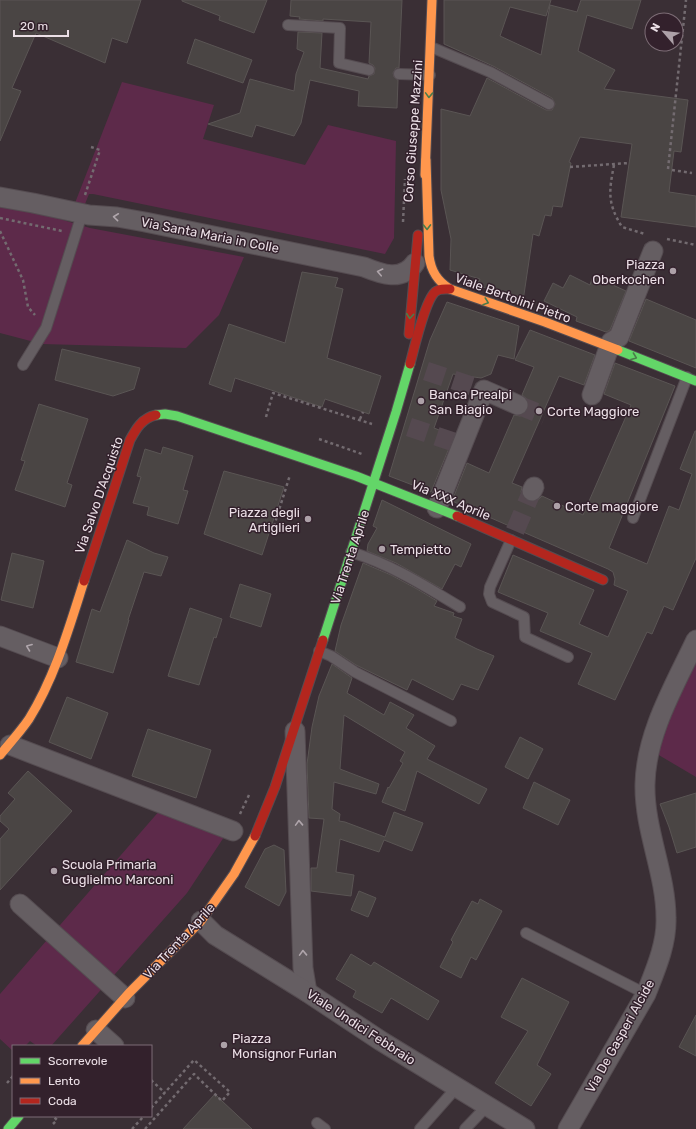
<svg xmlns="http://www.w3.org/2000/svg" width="696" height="1129" viewBox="0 0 696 1129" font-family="Rubik,sans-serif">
<rect width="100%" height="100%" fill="#3a2f35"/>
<g fill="#5d2a4a">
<path d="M122,82l92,23 -11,34 102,26 23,-40 68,16 -2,97 -9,16 -292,-60h-4l-4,10 -10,-1z"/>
<path d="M0,206l26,3 64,19 154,29 -25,58 -33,33 -144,-4 -42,-11z"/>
<path d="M696,656v121l-39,-23 6,-24z"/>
<path d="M161,809l65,25 -39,59 -136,153h-14l-7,-5 -5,5h-12v5l-13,-12v-45z"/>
</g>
<g fill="#4a4544" stroke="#5a5554">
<path d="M0,0h141l-14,43 -15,-5 -7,25 -69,-30 -24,55 9,3 -21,50z"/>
<path d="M182,0h85l-13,33 -35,-13 1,-4 -38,-15z"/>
<path d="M291,0h111l-3,68h-3l-3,5 1,4 4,3 -1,28 -39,-2 1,-15 -49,-11 -9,43 -7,13 -38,-11 -4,12 -44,-13 32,-11 10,-34 44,12 2,-17 8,-22 -7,-3 1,-17 24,1 -2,35 48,11 1,-3 5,-2 1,-6 -2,-3 -4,-2 2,-41 -48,-3v2l-24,-2 1,-2 -10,-1z"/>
<path d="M444,0h107l-5,16 -36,-9 -10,29 41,19 9,-50 27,7 4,-12h60l-9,29 -45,-14 -9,36 37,19 -11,19 84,11 -7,52 -7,-1 -5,41 27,4v31l-75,-10 11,-73 -52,-7 -11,25 2,1 -9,44 -9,-1 -2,10 -6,-1 -6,21 -6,-2 -10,67 -46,-16 3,-6 -30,-9 1,-31 -10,-49v-81l29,7 17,-38 59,32h6l3,-6 -3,-6 -59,-32 -49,-22z"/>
<path d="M195,39l57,21 -9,23 -56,-20z"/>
<path d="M302,272l36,6 -3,9 8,2 -16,69 54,18 -12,38 -44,-15 -3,8 -87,-29 -4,14 -22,-8 20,-60 56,19z"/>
<path d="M570,275l20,10 3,-9 33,15 -16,39 -4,2 -30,-11 1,-4 -33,-16 9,-18 10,5z"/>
<path d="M646,299l50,21v48l-67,-27z"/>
<path d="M447,302l72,24 -5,33 -16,-4 -7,19 -10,4 -28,-4 -19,54 20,8 -23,56 -42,-16 41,-136z"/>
<path d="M530,330l65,25 -11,30 -25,-9 -47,107 10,4 -1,5 2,5 4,4 6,1 5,-2 4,-4 41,19 48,-110 -27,-11 11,-31 60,23 -66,162 38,16 22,-58 10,4 13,-36 -12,-5 15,-38h1v127l-23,52 -9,-4 -12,28 -5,-2 -32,68 -37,-16 14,-31 -52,-22 8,-18 -50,-21 15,-37 81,35 -15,34 29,13 20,-46 -14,-6 1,-6 -2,-7 -5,-3 -156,-68 15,-38 22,10 25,-58 6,1 5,-2 3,-4 1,-6 -2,-5 -5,-4 12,-28 -19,-7z"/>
<path d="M62,349l78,19 -6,21 -21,7 -58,-16z"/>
<path d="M39,404l49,15 -21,64 5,2 -7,22 -50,-17 10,-29 -4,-1z"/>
<path d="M163,447l30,9 -10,34 5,1 -10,33 -31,-9 2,-8 -16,-4 8,-26 -4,-1 8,-27 16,5z"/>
<path d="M224,471l60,16 -22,68 -58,-21z"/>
<path d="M382,500l89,44 -10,23 -6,-3 -13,25 -46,-26 -29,-12 1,-7 9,-16 -4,-2z"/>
<path d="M127,540l27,13 14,4 -7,19 -17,-4 -16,48h1l-16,53 -37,-11 16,-53 8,3z"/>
<path d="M12,553l32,8 -11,47 -32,-8z"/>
<path d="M363,563l28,12 26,14 20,12 -3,5 20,7 -1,3 9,3 -7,19 22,11 17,7 -16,34 -17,-6 -8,16 -41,-21 -5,11 -51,-25 -21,-14 6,-26z"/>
<path d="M240,584l31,10 -10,33 -31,-10z"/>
<path d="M190,608l32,11 -6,19 -2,-1 -15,48 -31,-9z"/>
<path d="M332,664l20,14 -5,15 37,22 6,-13 24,13 -8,13 29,18 -8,13 60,30 -8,15 -62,-33 -12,40 -23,-9 6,-15 1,1 14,-25 -3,-2 5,-9 -61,-37 -4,54 39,15 -3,10 -42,-12 -2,27 8,5 -1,7 6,1 40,15 9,-25 29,11 -11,28 -28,-11 -5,12 -39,-13 -4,33 18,3 -3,21 -40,-5v-23h6l7,-49 -15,-1 -2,-54 5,-37 7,-31z"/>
<path d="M67,697l41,16 -17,46 -42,-17z"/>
<path d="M148,729l63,21 -15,48 -64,-22z"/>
<path d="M520,737l23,12 -15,30 -23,-12z"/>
<path d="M28,771l44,40 -72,79v-51l9,-10 -9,-8v-5l15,-17 -7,-6z"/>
<path d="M534,782l36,18 -12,25 -35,-17z"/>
<path d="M696,793v54l-19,6 -8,-26 -9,-23z"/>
<path d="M274,845l10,5 2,42 -7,14 -34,-19 20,-38z"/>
<path d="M359,891l17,7 -8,19 -17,-7z"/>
<path d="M480,899l22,12 -26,49 -5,-3 -10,21 -21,-11 13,-25 -2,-2 21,-39 6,3z"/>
<path d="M351,954l20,12 3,-4 65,39 -11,19 -37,-22 -9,15 -29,-16 3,-6 -20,-12z"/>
<path d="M522,978l47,24 -32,63 14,9 -20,32 -36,-23 33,-52 -27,-14z"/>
<path d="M696,1015v41l-17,-9z"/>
<path d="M215,1094l7,7 30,28h-69z"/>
</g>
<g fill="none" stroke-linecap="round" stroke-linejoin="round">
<g stroke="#554950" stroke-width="19" stroke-dasharray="19 10" stroke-linecap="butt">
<path d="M426,371l58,19"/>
<path d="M518,405l27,11"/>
<path d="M409,427l54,18"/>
<path d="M515,531l17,-40"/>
</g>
<defs>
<g id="lane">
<path d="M288,25l52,3 -1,35 30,7"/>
<path d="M431,47l59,25 59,32"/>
<path d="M399,74l31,1"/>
<path d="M23,365l23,-37 36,-114"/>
<path d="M633,518l54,-141"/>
<path d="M511,540l-21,47 -1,7 3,8 32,15 1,20 43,20"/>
<path d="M351,552c39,12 74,34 109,55"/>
<path d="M319,651l12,5 24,16 96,49"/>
<path d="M526,933l120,61"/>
<path d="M317,1123l8,6"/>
<path d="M420,1129l37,-42"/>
<path d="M465,1129l22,-23"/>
</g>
<g id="street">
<path d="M0,197l33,6 56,12 28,2 28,5 219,45c17,7 38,15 51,-4"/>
<path d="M592,395l19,-53 8,-5 34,-86"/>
<path d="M532,491l2,-4"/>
<path d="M437,508l47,-118 34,15"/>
<path d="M0,636l58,22"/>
<path d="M295,731l8,237 4,24"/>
<path d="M10,745l223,86"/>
<path d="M20,904l105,94"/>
<path d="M201,921l14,14 92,57 74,49 144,88"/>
<path d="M96,1030l18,16"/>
<path d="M568,1129l78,-135c9,-23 21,-50 20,-76 0,-45 -22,-88 -21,-134 1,-51 30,-99 51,-144"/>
</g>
<g id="fast">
<path d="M618,350l78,31"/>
<path d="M156,415l9,-1 12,2 179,60 101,40"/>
<path d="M323,640l73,-228 14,-48"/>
<path d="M8,1129l11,-13"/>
</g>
<g id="slow">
<path d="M426,160l3,96c2,15 8,25 21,33l95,33 73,28"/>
<path d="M425,175l7,-175"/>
<path d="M0,755c10,-12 20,-23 29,-36 26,-42 40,-91 55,-138"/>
<path d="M82,1046l47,-53 72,-72 33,-47 21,-38"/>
</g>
<g id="jam">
<path d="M409,334l9,-99"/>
<path d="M410,364c4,-15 15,-63 25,-72 4,-4 10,-3 15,-3"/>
<path d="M457,516l146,64"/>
<path d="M84,581l46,-141c6,-11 12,-22 26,-25"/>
<path d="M255,836l20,-49 48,-147"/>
</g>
</defs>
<use href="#lane" stroke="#554c51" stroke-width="12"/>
<use href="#street" stroke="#554c51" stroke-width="21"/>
<use href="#fast" stroke="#554c51" stroke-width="11"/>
<use href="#slow" stroke="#554c51" stroke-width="11"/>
<use href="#jam" stroke="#554c51" stroke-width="11"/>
<g stroke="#736b70" stroke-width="2.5" stroke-dasharray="3 3" stroke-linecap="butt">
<path d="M614,165c-5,26 -7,38 8,62l23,7"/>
<path d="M570,167l59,-4"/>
<path d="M668,169l18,-169"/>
<path d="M672,170l20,3"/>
<path d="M85,195l15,-45 -9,-3"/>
<path d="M0,218l62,13"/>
<path d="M403,222l2,-43"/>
<path d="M0,231l23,49 5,27 7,8"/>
<path d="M667,239l29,6"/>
<path d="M266,417l7,-24 99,31"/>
<path d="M360,419l3,-7"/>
<path d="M319,439l43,15"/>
<path d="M274,526l16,-51"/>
<path d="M240,814l9,-19"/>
<path d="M151,1080l14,13"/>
<path d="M7,1083l6,-7"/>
<path d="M53,1124l4,-4 -4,-4"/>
<path d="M132,1129l12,-13"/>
<path d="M145,1129l49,-55 28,27 8,-9 -36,-32 -43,48"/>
</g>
<use href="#lane" stroke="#655e62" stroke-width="10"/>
<use href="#street" stroke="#655e62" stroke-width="19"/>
<use href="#fast" stroke="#63d668" stroke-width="9"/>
<use href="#slow" stroke="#ff974d" stroke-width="9"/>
<use href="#jam" stroke="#b3261e" stroke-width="9"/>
</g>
<defs><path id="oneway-chevron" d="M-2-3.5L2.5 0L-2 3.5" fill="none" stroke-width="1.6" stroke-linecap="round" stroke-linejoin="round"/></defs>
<g stroke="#4b7c4a">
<use href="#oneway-chevron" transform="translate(429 95) rotate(92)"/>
<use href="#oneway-chevron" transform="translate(427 227) rotate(89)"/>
<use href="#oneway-chevron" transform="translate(486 302) rotate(19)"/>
<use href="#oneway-chevron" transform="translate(410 316) rotate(95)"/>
<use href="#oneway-chevron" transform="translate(634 357) rotate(21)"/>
</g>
<g stroke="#afa5ab">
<use href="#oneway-chevron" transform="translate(116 217) rotate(-174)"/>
<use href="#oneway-chevron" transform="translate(380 272) rotate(-168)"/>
<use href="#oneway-chevron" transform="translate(29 647) rotate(-159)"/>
<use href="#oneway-chevron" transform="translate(299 823) rotate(-92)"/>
<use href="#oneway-chevron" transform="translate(303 953) rotate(-92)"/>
</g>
<g fill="#ada1a8" stroke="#33212c" stroke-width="1.5">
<circle cx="673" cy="271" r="4"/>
<circle cx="421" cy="401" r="4"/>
<circle cx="539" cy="411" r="4"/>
<circle cx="557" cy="506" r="4"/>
<circle cx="308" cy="519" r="4"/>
<circle cx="382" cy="549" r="4"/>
<circle cx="54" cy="871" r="4"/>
<circle cx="224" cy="1045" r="4"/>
</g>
<g text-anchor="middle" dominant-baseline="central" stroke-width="3" stroke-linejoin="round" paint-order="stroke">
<g font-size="13" fill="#ebdfe6" stroke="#33212c">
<text transform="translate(413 131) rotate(-86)">Corso Giuseppe Mazzini</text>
<text transform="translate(210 235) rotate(11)">Via Santa Maria in Colle</text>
<text transform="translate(513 298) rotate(20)">Viale Bertolini Pietro</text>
<text transform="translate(99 495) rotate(-71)">Via Salvo D'Acquisto</text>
<text transform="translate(451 500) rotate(23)">Via XXX Aprile</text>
<text transform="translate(350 557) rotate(-72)">Via Trenta Aprile</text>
<text transform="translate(179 941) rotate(-47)">Via Trenta Aprile</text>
<text transform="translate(361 1027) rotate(33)">Viale Undici Febbraio</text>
<text transform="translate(620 1036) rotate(-61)">Via De Gasperi Alcide</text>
</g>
<g font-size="13" fill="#ebdfe6" stroke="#33212c" text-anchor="start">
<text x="665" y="264" text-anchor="end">Piazza<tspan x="665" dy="15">Oberkochen</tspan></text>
<text x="429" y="394">Banca Prealpi<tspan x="429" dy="15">San Biagio</tspan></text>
<text x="547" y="411">Corte Maggiore</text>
<text x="565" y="506">Corte maggiore</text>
<text x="300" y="512" text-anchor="end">Piazza degli<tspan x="300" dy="15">Artiglieri</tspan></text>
<text x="390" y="549">Tempietto</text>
<text x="62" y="864">Scuola Primaria<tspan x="62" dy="15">Guglielmo Marconi</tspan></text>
<text x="232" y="1038">Piazza<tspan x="232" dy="15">Monsignor Furlan</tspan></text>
</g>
</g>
<rect x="12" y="1045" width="140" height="72" fill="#33212c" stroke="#7d6d76"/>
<rect x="20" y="1058" width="20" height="6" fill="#63d668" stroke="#7d6d76"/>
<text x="48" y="1065" font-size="12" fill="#ebdfe6">Scorrevole</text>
<rect x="20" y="1078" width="20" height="6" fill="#ff974d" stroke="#7d6d76"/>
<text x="48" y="1085" font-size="12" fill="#ebdfe6">Lento</text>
<rect x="20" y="1098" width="20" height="6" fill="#b3261e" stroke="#7d6d76"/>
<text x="48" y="1105" font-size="12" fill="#ebdfe6">Coda</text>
<g transform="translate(664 32) rotate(298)"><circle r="19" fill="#33212c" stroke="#7d6d76"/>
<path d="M0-3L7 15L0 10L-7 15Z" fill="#ada1a8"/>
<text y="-6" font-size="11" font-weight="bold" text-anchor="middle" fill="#ebdfe6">N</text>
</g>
<path d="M14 30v6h54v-6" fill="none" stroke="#ebdfe6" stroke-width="2"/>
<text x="20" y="30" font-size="12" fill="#ebdfe6" stroke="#33212c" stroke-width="3" paint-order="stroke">20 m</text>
</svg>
